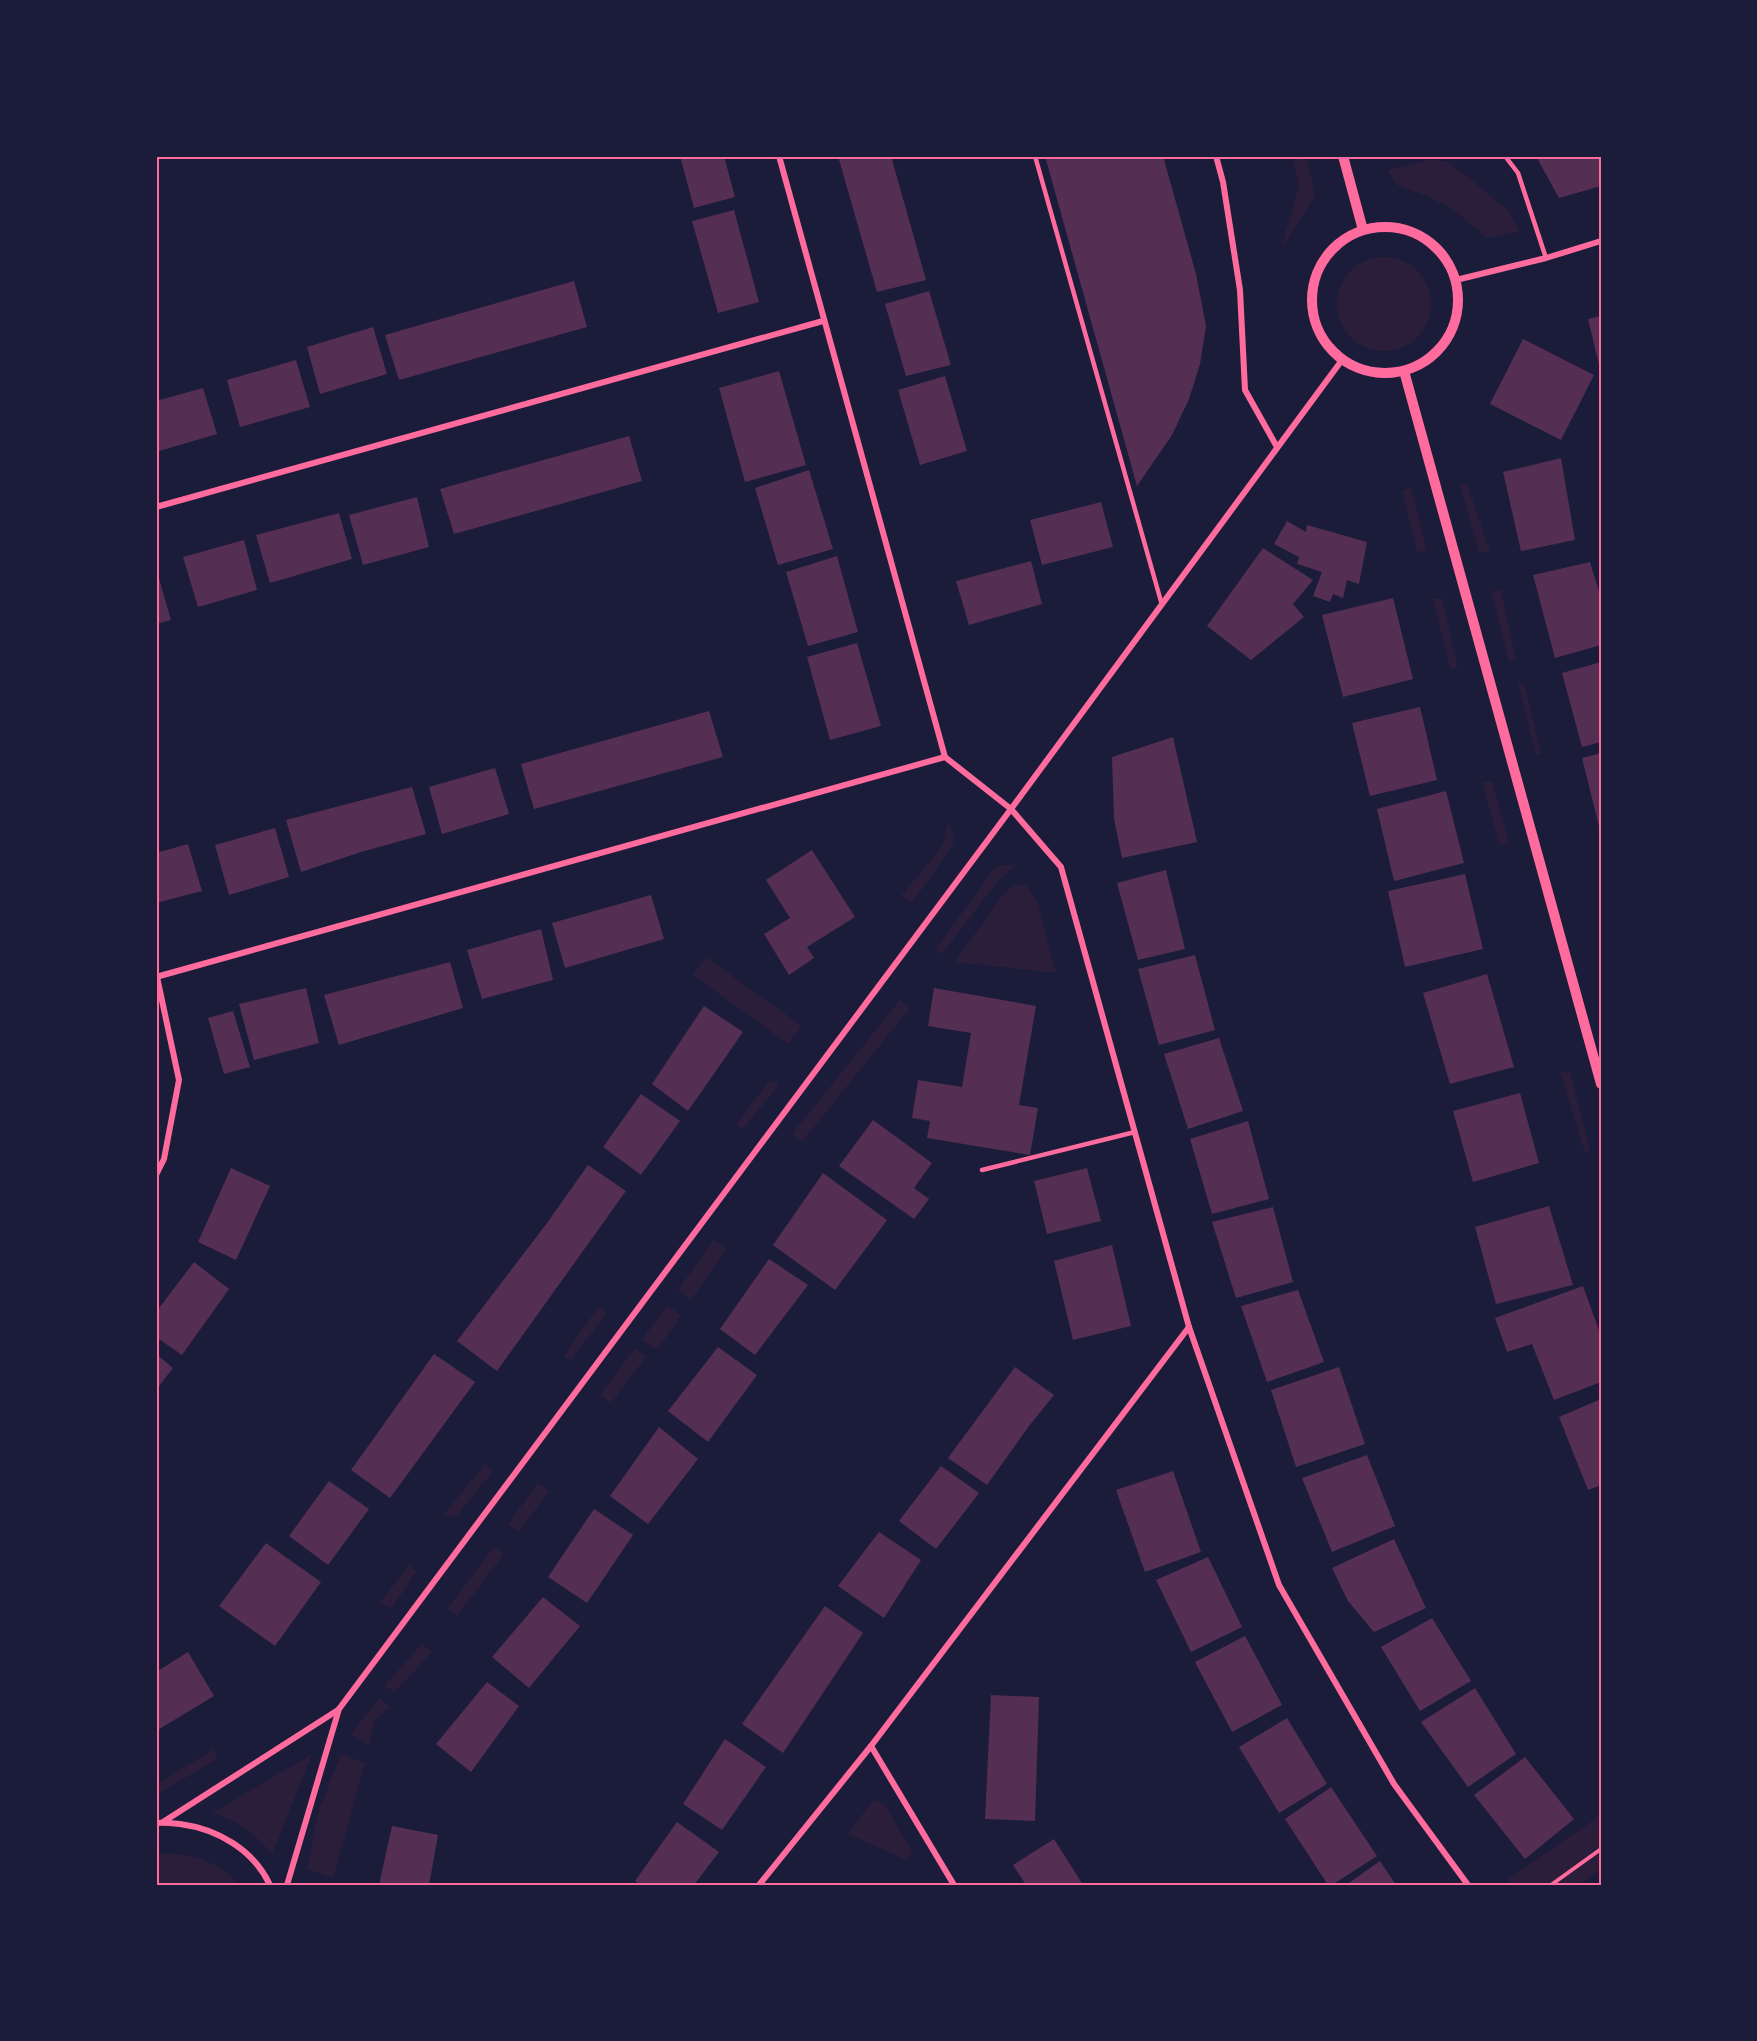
<svg xmlns="http://www.w3.org/2000/svg" width="1757" height="2041" viewBox="0 0 1757 2041" font-family="Karla,sans-serif">
<rect width="100%" height="100%" fill="#1b1b3a"/>
<g fill="#2a1e3b">
<path d="M1292,156h15l8,40 -34,54 18,-65z"/>
<path d="M1433,159l15,3 25,19 37,31 9,20 -32,6 -33,-28 -27,-14 -30,-11 -10,-15z"/>
<circle cx="1384" cy="304" r="47"/>
<path d="M1467,483l23,69 -11,1 -19,-68z"/>
<path d="M1411,486l16,65 -10,1 -15,-61z"/>
<path d="M1501,590l15,70 -7,2 -18,-71z"/>
<path d="M1442,598l16,69 -8,1 -17,-69z"/>
<path d="M1524,683l17,70 -5,2 -18,-71z"/>
<path d="M1492,781l17,63 -9,1 -18,-62z"/>
<path d="M948,821l6,19 -3,8 -39,55 -11,-7 37,-44 6,-9z"/>
<path d="M1008,865h7l-17,16 -56,73 -7,-4 56,-77 6,-7z"/>
<path d="M1017,884l10,2 11,18 18,69 -101,-11 45,-64 8,-9z"/>
<path d="M706,957l96,69 -14,18 -95,-69z"/>
<path d="M900,1000l10,8 -108,134 -10,-8z"/>
<path d="M1560,1072h10l20,79 -5,2z"/>
<path d="M770,1080l9,5 -36,44 -7,-5z"/>
<path d="M714,1239l13,10 -36,51 -13,-10z"/>
<path d="M667,1305l14,11 -24,34 -15,-10z"/>
<path d="M599,1306l7,8 -35,46 -8,-3z"/>
<path d="M635,1348l11,9 -35,46 -11,-8z"/>
<path d="M485,1464l8,7 -38,47 -11,-4z"/>
<path d="M538,1483l11,8 -30,41 -11,-8z"/>
<path d="M494,1547l10,7 -47,62 -10,-7z"/>
<path d="M409,1565l7,7 -24,36 -13,-4z"/>
<path d="M422,1644l10,8 -37,40 -11,-6z"/>
<path d="M380,1697l9,10 -14,13 -6,26 -18,-12z"/>
<path d="M214,1749l3,10 -59,35 -2,-2v-7z"/>
<path d="M312,1754l-40,101c-16,-21 -34,-34 -60,-42z"/>
<path d="M341,1754l24,9 -32,115 -26,-9 11,-56z"/>
<path d="M873,1800l6,1 6,4 27,47 -6,8 -58,-26z"/>
<path d="M1601,1815v54l-23,16h-66l-5,-6z"/>
<path d="M168,1853c34,4 46,7 71,32h-83v-30z"/>
</g>
<g fill="#542f53">
<path d="M680,156h44l11,41 -41,11z"/>
<path d="M838,156h53l35,124 -49,12z"/>
<path d="M1045,156h118l33,118 10,52 -6,38 -11,35 -17,36 -35,51z"/>
<path d="M1536,156h65v30l-42,12z"/>
<path d="M734,210l25,92 -41,11 -26,-92z"/>
<path d="M574,281l13,46 -188,53 -14,-45z"/>
<path d="M929,291l22,74 -45,11 -21,-72z"/>
<path d="M1601,316v52l-1,1 -12,-50z"/>
<path d="M373,327l14,47 -67,20 -13,-47z"/>
<path d="M1523,339l71,36 -33,65 -71,-36z"/>
<path d="M296,360l14,47 -70,20 -13,-47z"/>
<path d="M779,371l27,94 -61,17 -26,-94z"/>
<path d="M945,376l22,75 -47,14 -22,-75z"/>
<path d="M203,388l14,46 -61,18v-51z"/>
<path d="M629,436l13,45 -188,53 -14,-45z"/>
<path d="M1561,458l14,82 -54,11 -18,-79z"/>
<path d="M809,470l24,79 -55,16 -23,-77z"/>
<path d="M417,497l12,50 -66,18 -14,-50z"/>
<path d="M1101,502l12,45 -71,18 -12,-45z"/>
<path d="M339,513l13,46 -82,24 -14,-48z"/>
<path d="M1287,521l19,11 1,-7 60,17 -8,42 -12,-4 -4,18 -10,-4 -3,8 -17,-6 9,-24 -25,-8 2,-7 -25,-13z"/>
<path d="M244,540l13,50 -59,17 -15,-50z"/>
<path d="M1263,548l50,32 -20,24 11,13 -53,43 -44,-34z"/>
<path d="M837,556l21,76 -50,14 -22,-74z"/>
<path d="M1031,561l11,43 -73,21 -13,-44z"/>
<path d="M1590,562l11,36v47l-46,13 -22,-83z"/>
<path d="M156,568l15,52 -15,4z"/>
<path d="M1393,598l20,81 -70,18 -21,-82z"/>
<path d="M857,643l24,83 -51,14 -23,-83z"/>
<path d="M1601,662v80l-19,5 -20,-74z"/>
<path d="M1420,707l17,73 -67,16 -18,-73z"/>
<path d="M709,711l14,46 -189,52 -13,-45z"/>
<path d="M1173,737l24,105 -75,16 -8,-39 -2,-62z"/>
<path d="M1601,753v77h-1l-18,-72z"/>
<path d="M495,768l14,46 -67,20 -13,-47z"/>
<path d="M412,787l14,47 -65,18 -60,20 -15,-52z"/>
<path d="M1446,791l18,72 -70,18 -17,-72z"/>
<path d="M275,828l14,49 -60,18 -14,-50z"/>
<path d="M188,844l14,47 -46,12v-50z"/>
<path d="M812,850l43,67 -48,30 7,11 -25,17 -25,-41 26,-16 -24,-38z"/>
<path d="M1166,870l19,79 -47,11 -21,-77z"/>
<path d="M1465,874l18,75 -78,18 -17,-76z"/>
<path d="M651,895l13,44 -99,29 -13,-45z"/>
<path d="M541,929l12,51 -71,19 -15,-49z"/>
<path d="M1195,955l20,75 -56,15 -21,-76z"/>
<path d="M450,962l13,46 -124,37 -15,-50z"/>
<path d="M1487,974l27,93 -64,17 -27,-91z"/>
<path d="M306,988l13,55 -65,17 -15,-56z"/>
<path d="M934,988l102,18 -17,99 19,3 -8,47 -103,-17 3,-17 -18,-3 6,-38 44,7 9,-54 -43,-7z"/>
<path d="M704,1006l39,26 -55,79 -36,-27z"/>
<path d="M233,1011l17,56 -26,7 -16,-56z"/>
<path d="M1219,1038l24,73 -55,18 -24,-75z"/>
<path d="M1520,1093l19,70 -66,19 -20,-71z"/>
<path d="M641,1094l39,27 -39,54 -38,-28z"/>
<path d="M873,1120l59,43 -18,25 15,11 -15,20 -75,-53z"/>
<path d="M1248,1121l21,78 -57,15 -22,-75z"/>
<path d="M588,1165l38,26 -129,180 -40,-30 90,-118z"/>
<path d="M231,1168l39,18 -34,74 -38,-18z"/>
<path d="M1087,1168l14,53 -54,13 -13,-53z"/>
<path d="M823,1173l64,47 -52,70 -62,-45z"/>
<path d="M1549,1206l24,79 -77,19 -21,-77z"/>
<path d="M1273,1207l20,75 -57,16 -24,-76z"/>
<path d="M1112,1245l19,81 -58,14 -19,-79z"/>
<path d="M769,1259l39,26 -53,70 -35,-26z"/>
<path d="M194,1262l35,27 -47,66 -26,-18v-25z"/>
<path d="M1583,1286l18,50v46l-47,18 -22,-56 -25,8 -12,-34z"/>
<path d="M1298,1290l26,72 -57,20 -26,-76z"/>
<path d="M718,1347l39,28 -49,67 -40,-31z"/>
<path d="M156,1354l17,14 -17,22z"/>
<path d="M434,1354l41,28 -85,116 -39,-28z"/>
<path d="M1015,1367l39,28 -25,31 -42,59 -39,-27z"/>
<path d="M1339,1367l26,77 -69,23 -25,-77z"/>
<path d="M1601,1399v86l-13,5 -29,-73z"/>
<path d="M659,1427l39,32 -50,65 -38,-28z"/>
<path d="M1367,1455l28,71 -63,26 -30,-74z"/>
<path d="M941,1466l38,27 -43,56 -37,-28z"/>
<path d="M1173,1471l28,81 -56,20 -29,-82z"/>
<path d="M329,1481l40,28 -41,56 -39,-29z"/>
<path d="M594,1509l39,26 -46,68 -39,-26z"/>
<path d="M879,1532l42,28 -37,58 -46,-32z"/>
<path d="M1394,1539l32,69 -52,24 -26,-31 -16,-33z"/>
<path d="M266,1543l55,39 -46,64 -56,-40z"/>
<path d="M1208,1557l34,70 -51,25 -35,-72z"/>
<path d="M543,1597l37,29 -51,62 -37,-31z"/>
<path d="M825,1606l38,27 -80,120 -41,-29z"/>
<path d="M1432,1618l39,63 -51,30 -39,-64z"/>
<path d="M1245,1636l37,69 -50,27 -37,-70z"/>
<path d="M188,1652l26,44 -58,35v-59z"/>
<path d="M487,1682l32,24 -48,66 -35,-28z"/>
<path d="M1475,1688l41,66 -48,33 -47,-65z"/>
<path d="M991,1695l48,2 -4,124 -50,-2z"/>
<path d="M1287,1718l40,66 -48,29 -40,-66z"/>
<path d="M725,1739l41,28 -44,63 -39,-26z"/>
<path d="M1525,1757l49,62 -49,40 -51,-64z"/>
<path d="M1331,1787l46,69 -45,29h-4l-43,-66z"/>
<path d="M677,1822l42,30 -25,33h-53l-6,-4z"/>
<path d="M392,1826l46,9 -9,50h-50z"/>
<path d="M1054,1839l19,30 10,16h-57l-13,-20z"/>
<path d="M1380,1861l16,24h-50z"/>
</g>
<g fill="none" stroke-linecap="round" stroke-linejoin="round">
<path stroke="#ff6b9d" stroke-width="4" d="M1551,1885l50,-36"/>
<g stroke="#ff6b9d" stroke-width="4.5">
<path d="M1035,156l127,449"/>
<path d="M1505,156l13,17 28,85"/>
<path d="M982,1170l153,-38"/>
</g>
<g stroke="#ff6b9d" stroke-width="6">
<path d="M779,156l166,601 66,52 50,58 128,460 90,258 115,199 74,101"/>
<path d="M1216,156l7,26 17,108 5,100 32,57"/>
<path d="M1456,280l90,-22 55,-17"/>
<path d="M156,507l667,-186"/>
<path d="M156,977l789,-220"/>
<path d="M156,1175l8,-16 15,-79 -22,-103"/>
<path d="M871,1746l83,139"/>
<path d="M163,1822l175,-112"/>
<path d="M156,1823c8,-1 15,0 24,1 37,5 73,25 90,61"/>
<path d="M287,1885l52,-176 672,-900 331,-449"/>
<path d="M759,1885l112,-139 318,-419"/>
</g>
<g stroke="#ff6b9d" stroke-width="10">
<path d="M1343,156l20,74"/>
<circle cx="1385" cy="300" r="73"/>
<path d="M1404,371l197,713"/>
</g>
</g>
<rect width="1757" height="2041" fill="none" stroke="#1b1b3a" stroke-width="315"/>
<rect x="158" y="158" width="1442" height="1726" fill="none" stroke="#ff6b9d" stroke-width="2"/>
</svg>
